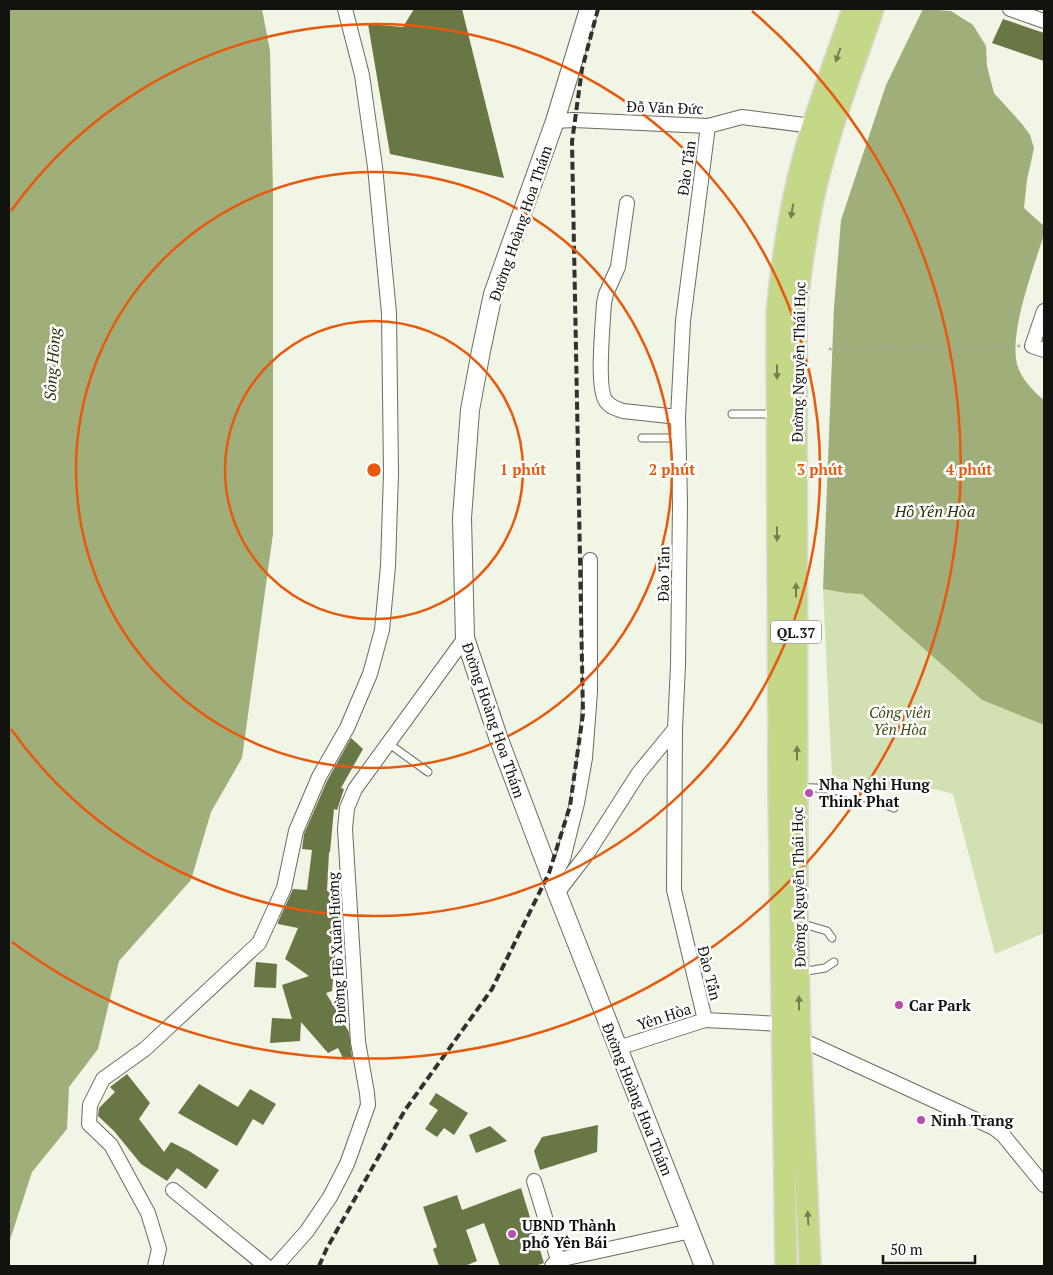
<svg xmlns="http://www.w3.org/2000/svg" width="1053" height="1275" viewBox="0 0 1053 1275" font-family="'PT Serif',serif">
<rect width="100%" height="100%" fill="#f0f5e5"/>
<path fill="#d2e0b2" d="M823,589l39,4 120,107 62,25v208l-49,21 -42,-160 -18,-5 -47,2 -56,-14z"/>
<g fill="#a0af7a">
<path d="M9,9h253l8,42 3,141v342l-31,224 -31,54 -20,68 -72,81 -21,88 -29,38 -2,42 -35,43 -23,71z"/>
<path d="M923,9l28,2 22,14 13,21 1,20 7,27 28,31 8,11 4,13 -7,32 -3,28 20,18v8c-10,34 -35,96 -27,130 4,15 16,27 27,36v325l-62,-25 -120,-106 -16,-1 -23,-4 11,-282 7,-87 45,-135z"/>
</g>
<g fill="#697744">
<path d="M414,9h48l42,169 -114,-24 -22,-130 35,3z"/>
<path d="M1003,19l41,14v28l-52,-18z"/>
<path d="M351,738l12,11 -22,39 3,1 -7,21 -3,-1 -4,43h-1l-2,39 12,1 1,43 -3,-1 -5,57 -6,2 23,39 3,25 -8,3 -6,-12 -10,5 -27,-31 -1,19 -30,2 2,-25 20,1 -10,-34 27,-9 -24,-17 13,-31 -20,-4v-2l15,-33 14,1 5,-40 -10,-1 2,-15 23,-53z"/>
<path d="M256,962l21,2 -1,24 -22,-1z"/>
<path d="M127,1074l23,29 -11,16 25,33 7,-10 18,9 30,19 -13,19 -29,-21 -10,13 -26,-17 -27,-33 -16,-15 1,-8 16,-16 -5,-5z"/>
<path d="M199,1084l39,23 12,-18 26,15 -13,21 -10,-6 -16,27 -59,-33z"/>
<path d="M436,1093l32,20 -14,22 -10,-7 -7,9 -12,-8 13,-19 -9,-6z"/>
<path d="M598,1125l-1,27 -57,18 -6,-19 8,-14z"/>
<path d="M490,1126l17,15 -31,12 -7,-18z"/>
<path d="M521,1188l23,75 -9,3h-35l-16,-43 -18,7 11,31 -12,5h-26l-6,-17 4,-2 -14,-40 34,-12 5,15z"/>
</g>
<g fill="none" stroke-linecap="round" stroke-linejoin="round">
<defs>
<g id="service">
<path d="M732,414h42"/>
<path d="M642,438h37"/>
<path d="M388,743l40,29"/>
<path d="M800,788c29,-2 67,9 94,20"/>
<path d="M800,923l27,8 5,7"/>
<path d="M801,972l24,-4 9,-6"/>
</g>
<g id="minor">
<path d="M1010,9l34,12"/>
<path d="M555,121l19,-1 134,6 34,-9 78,10"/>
<path d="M627,203l-9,64 -12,27 -2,9c-1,20 -8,85 2,98 4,6 11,8 17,10l55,6"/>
<path d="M1044,311l-12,35 12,4"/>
<path d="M552,880l11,-21 14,-56 8,-45 5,-66v-132"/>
<path d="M557,893l30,-39 51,-80 37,-45"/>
<path d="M705,1020l-31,-130 1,-161 3,-64 2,-162 -2,-86 5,-96 25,-195"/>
<path d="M800,1039l194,89 9,7 41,50"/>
<path d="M618,1048l87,-28 76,4"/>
<path d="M534,1181l24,79"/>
<path d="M173,1190l93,76"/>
<path d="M155,1266l4,-17 -11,-36 -37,-68 -22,-21 1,-19 13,-26 42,-30 114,-106 25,-55 12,-57 23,-54 28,-49 23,-54 12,-44 6,-64 3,-93 -2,-160 -14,-146 -13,-92 -17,-66"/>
<path d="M276,1266l31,-35 23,-34 17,-33 21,-59 -1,-12 -9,-51 -13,-213 2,-21 8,-19 110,-151"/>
<path d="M552,1266l6,-6 133,-29"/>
</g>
<path id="tertiary" d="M589,9l-34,112 -62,173 -12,57 -11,59 -8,108 3,120 33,99 59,156 147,373"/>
<g id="primary">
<path d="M786,1266l-7,-476 -2,-477c4,-40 9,-80 18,-120 13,-63 38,-124 58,-184"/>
<path d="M810,1266l-10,-227 -3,-117 -1,-609c4,-39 9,-76 17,-114 14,-65 39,-128 60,-190"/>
</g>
</defs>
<use href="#service" stroke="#696d5f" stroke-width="9"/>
<use href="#minor" stroke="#696d5f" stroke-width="16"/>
<use href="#tertiary" stroke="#696d5f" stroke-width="20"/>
<use href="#primary" stroke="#d9d9d8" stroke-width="24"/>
<path stroke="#a3a79b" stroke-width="2.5" stroke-dasharray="2.5 4" stroke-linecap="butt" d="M829,349l192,-3"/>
<use href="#service" stroke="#fff" stroke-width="7"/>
<use href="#minor" stroke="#fff" stroke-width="14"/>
<use href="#tertiary" stroke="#fff" stroke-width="18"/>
<use href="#primary" stroke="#c5d888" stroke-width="21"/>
<path stroke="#30332c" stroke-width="4" stroke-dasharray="8 4" stroke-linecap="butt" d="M319,1266l8,-18 78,-138 87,-121 57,-116 21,-67 13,-92 -11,-572 10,-73 16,-60"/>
</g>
<defs><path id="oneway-solid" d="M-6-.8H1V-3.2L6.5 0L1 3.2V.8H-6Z" transform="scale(1.25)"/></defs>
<g fill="#747f51">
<use href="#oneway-solid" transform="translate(838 55) rotate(109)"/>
<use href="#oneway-solid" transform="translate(792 211) rotate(100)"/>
<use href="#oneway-solid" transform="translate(777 372) rotate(90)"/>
<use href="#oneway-solid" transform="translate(777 534) rotate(90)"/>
<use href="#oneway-solid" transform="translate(796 590) rotate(-90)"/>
<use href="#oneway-solid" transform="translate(797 753) rotate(-90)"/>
<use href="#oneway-solid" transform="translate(799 1003) rotate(-90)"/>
<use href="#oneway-solid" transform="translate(808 1218) rotate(-93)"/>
</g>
<g fill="none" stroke="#e8590c" stroke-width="2.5">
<circle cx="374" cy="470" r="149"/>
<circle cx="374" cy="470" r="298"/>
<path d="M11 211A446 446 0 1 1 11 729"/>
<path d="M752 11A595 595 0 0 1 12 942"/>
</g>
<g fill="#b94eae" stroke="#fff" stroke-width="2">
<circle cx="809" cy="793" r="5"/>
<circle cx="899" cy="1005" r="5"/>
<circle cx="921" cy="1120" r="5"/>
<circle cx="512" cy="1234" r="5"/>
</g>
<g text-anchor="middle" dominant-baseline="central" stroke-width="5" stroke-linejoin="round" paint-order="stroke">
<rect fill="#fff" stroke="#585a56" stroke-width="1" x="771" y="620.5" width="50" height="23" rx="4"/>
<g font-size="14" font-weight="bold" fill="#11130e">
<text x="796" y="632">QL.37</text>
</g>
<g font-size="15" fill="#11130e" stroke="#fff">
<text transform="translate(665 107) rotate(2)">Đỗ Văn Đức</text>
<text transform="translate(686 168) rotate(-82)">Đào Tấn</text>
<text transform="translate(520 223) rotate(-71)">Đường Hoàng Hoa Thám</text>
<text transform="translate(798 362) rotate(-89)">Đường Nguyễn Thái Học</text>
<text transform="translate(663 574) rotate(-89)">Đào Tấn</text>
<text transform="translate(494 720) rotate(71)">Đường Hoàng Hoa Thám</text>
<text transform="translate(798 887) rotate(-91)">Đường Nguyễn Thái Học</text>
<text transform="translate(336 948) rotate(-93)">Đường Hồ Xuân Hương</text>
<text transform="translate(710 973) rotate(76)">Đào Tấn</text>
<text transform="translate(664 1016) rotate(-18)">Yên Hòa</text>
<text transform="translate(638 1099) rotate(68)">Đường Hoàng Hoa Thám</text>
</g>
<g font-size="15" font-style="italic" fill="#414e13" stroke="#fff">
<text x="900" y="712">Công viên<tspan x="900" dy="17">Yên Hòa</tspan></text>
</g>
<g font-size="15" font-weight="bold" fill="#11130e" stroke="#fff" text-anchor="start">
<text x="819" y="784">Nha Nghi Hung<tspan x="819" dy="17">Think Phat</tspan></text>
<text x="909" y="1005">Car Park</text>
<text x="931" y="1120">Ninh Trang</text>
<text x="522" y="1225">UBND Thành<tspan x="522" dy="17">phố Yên Bái</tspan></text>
</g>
<g font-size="16" font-style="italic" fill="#2b350c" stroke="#fff">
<text transform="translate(52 364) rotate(-86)">Sông Hồng</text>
<text x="935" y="511">Hồ Yên Hòa</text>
</g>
</g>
<circle cx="374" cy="470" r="8" fill="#e8590c" stroke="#fff" stroke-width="2.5"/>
<g font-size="15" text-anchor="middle" font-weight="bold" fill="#e8590c" stroke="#fff" stroke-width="5" stroke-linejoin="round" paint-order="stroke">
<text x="523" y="475">1 phút</text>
<text x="672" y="475">2 phút</text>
<text x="820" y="475">3 phút</text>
<text x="969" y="475">4 phút</text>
</g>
<rect width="1053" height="1275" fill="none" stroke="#11130e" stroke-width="20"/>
<path d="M883 1255v8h92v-8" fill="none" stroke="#11130e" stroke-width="2.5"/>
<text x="890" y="1255" font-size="15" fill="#11130e" stroke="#ffffff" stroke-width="4" paint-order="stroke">50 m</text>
</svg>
